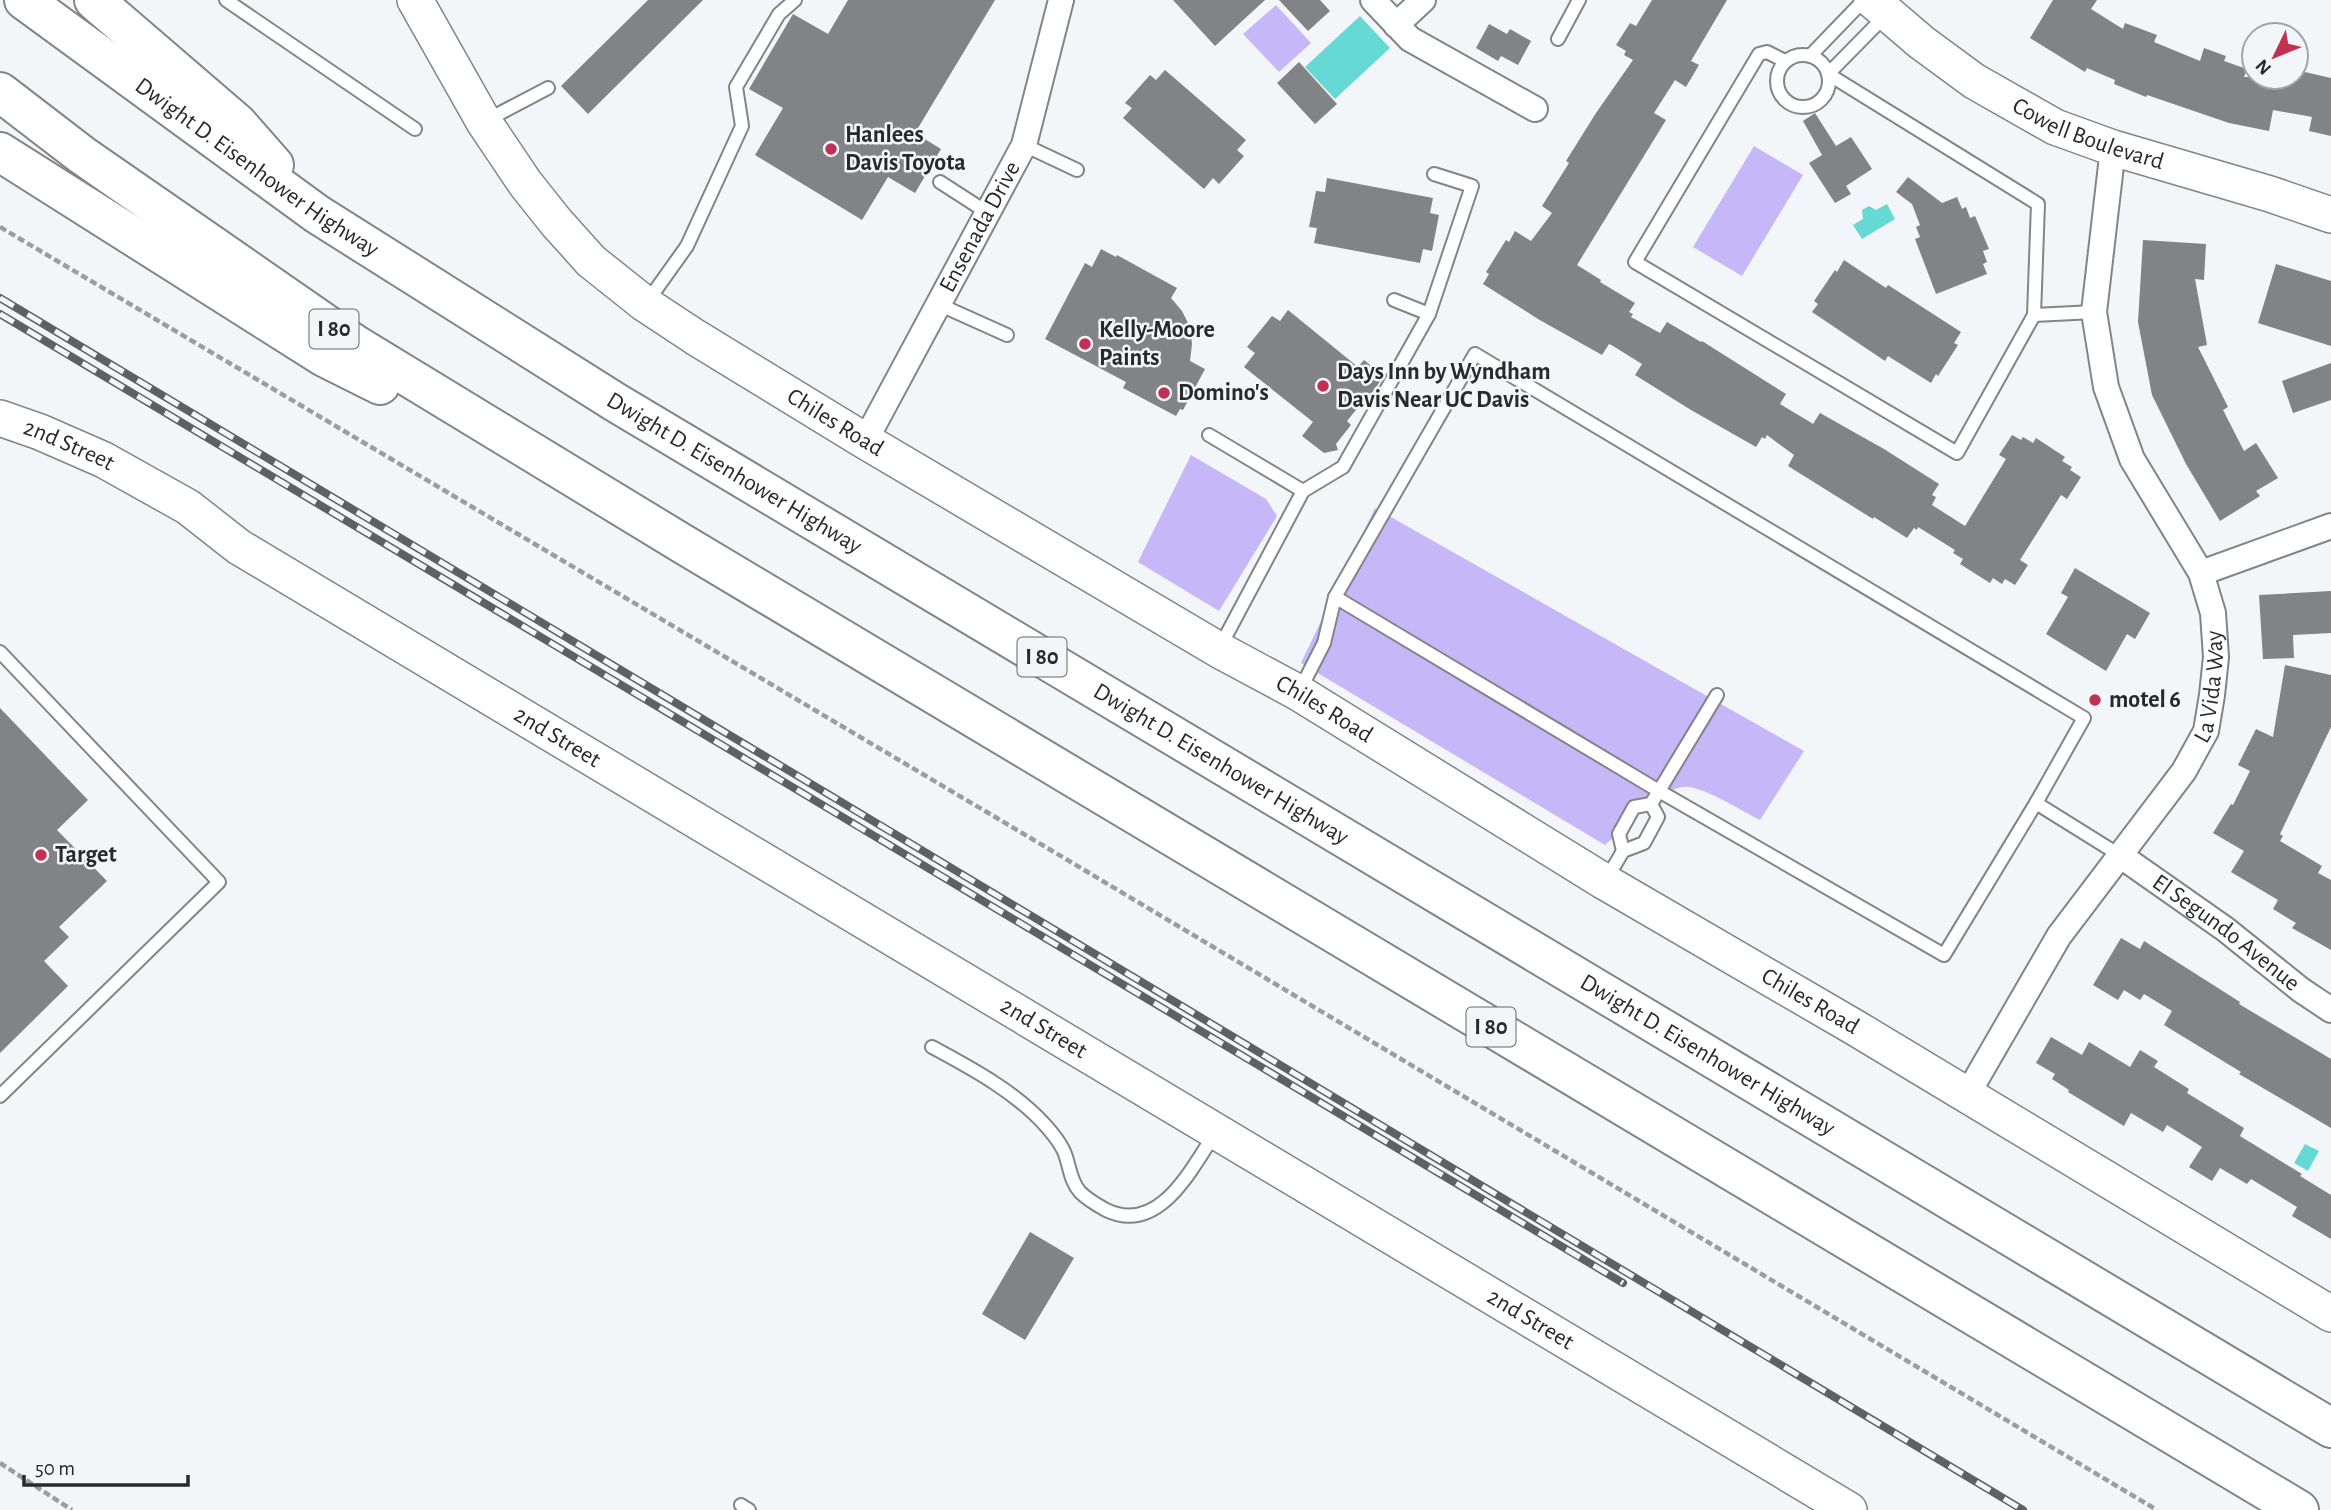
<svg xmlns="http://www.w3.org/2000/svg" width="2331" height="1510" viewBox="0 0 2331 1510" font-family="'Alegreya Sans',sans-serif">
<rect width="100%" height="100%" fill="#f3f6f9"/>
<g fill="#c6b7f8">
<path d="M1276,5l35,38 -32,29 -36,-38z"/>
<path d="M1754,146l49,29 -61,101 -49,-29z"/>
<path d="M1191,455l75,44 11,17 -58,95 -81,-49z"/>
<path d="M1375,508l429,243 -44,69c-20,-10 -49,-29 -70,-33 -27,-4 -65,41 -85,58l-304,-182z"/>
</g>
<g fill="#67d9d5">
<path d="M1360,16l30,32 -55,51 -30,-32z"/>
<path d="M1887,204l8,15 -33,20 -9,-14 10,-6 -1,-9 7,-4 7,4z"/>
<path d="M2305,1144l14,7 -11,20 -14,-8z"/>
</g>
<g fill="#818386">
<path d="M648,0h55l-115,114 -27,-28z"/>
<path d="M848,0h147l-80,133 26,16 -26,44 -27,-16 -26,43 -107,-65 28,-47 -34,-19 44,-75 35,20z"/>
<path d="M1173,0h92l-50,46z"/>
<path d="M1279,0h41l10,11 -22,20z"/>
<path d="M1652,0h75l-36,61 8,4 -13,22 -11,-7 -21,33 12,7 -89,145 24,15 -1,2 35,21 -6,9 4,2 -2,3 29,16 7,-11 34,20 1,-1 84,53 -6,10 30,18 3,2 7,-11 64,36 55,35 -7,11 4,2 -4,8 33,21 41,-67 -7,-4 13,-20 9,5 2,-3 10,6 3,-5 29,19 -3,4 10,6 -2,3 11,7 -14,22 -6,-4 -41,65 8,5 -13,20 -10,-6 -3,5 -9,-6 -3,5 -30,-19 3,-5 -10,-6 2,-3 -37,-23 -1,3 -3,-2 -7,10 -33,-21 -1,2 -85,-53 6,-11 -27,-20 -2,4 -3,-2 -6,10 -65,-37 -56,-35 7,-11 -29,-18 -4,-2 -7,11 -64,-36 -55,-35 6,-10 -3,-2 20,-32 3,2 6,-11 16,10 21,-28 -10,-7 27,-43 -3,-2 30,-48 37,-53 -9,-5 2,-4 -10,-6 14,-22 6,3z"/>
<path d="M2053,0h44l-6,9 32,20 2,-6 32,12 -3,7 46,19 4,-13 22,8 -2,5 23,8 -3,8h52v-7l35,8v58l-22,-5 3,-14 -39,-7 -4,21 -40,-8 -82,-28 -1,2 -32,-13 1,-4 -28,-12 -2,4 -55,-34z"/>
<path d="M1489,24l18,10 3,-5 21,12 -13,24 -17,-9 -3,5 -22,-13z"/>
<path d="M1299,62l38,42 -22,20 -38,-41z"/>
<path d="M1165,70l81,70 -9,10 7,6 -25,28 -6,-6 -9,11 -81,-71 9,-10 -7,-5 25,-28 6,5z"/>
<path d="M1815,113l21,33 15,-9 21,32 -26,17 5,8 -16,9 -26,-40 13,-8 -19,-34z"/>
<path d="M1908,177l34,26 15,-6 5,12 4,-2 4,11 5,-2 14,33 -6,2 4,11 -4,2 4,10 -51,20 -21,-55 5,-2 -4,-10 4,-2 -8,-21 -16,-12z"/>
<path d="M1327,178l106,20 -3,15 9,2 -7,36 -9,-2 -3,14 -106,-20 3,-15 -8,-1 7,-36 9,1z"/>
<path d="M2143,240l63,4 -2,36 -9,-1 12,66 -9,2 30,60 -5,3 21,41 12,-8 22,35 -22,13 4,5 -40,25 -34,-57 -34,-69 -14,-73z"/>
<path d="M1101,249l15,8 1,-2 60,33 -6,10 11,13 8,16 2,17 -2,17 15,8 -22,41 -3,-1 -4,7 -53,-28 3,-6 -81,-43 40,-76 7,4z"/>
<path d="M1844,260l42,28 2,-3 73,47 -7,11 4,2 -20,31 -2,-2 -5,9 -43,-27 -3,5 -73,-49 6,-8 -4,-3 21,-31 2,2z"/>
<path d="M2276,264l55,17v65l-73,-23z"/>
<path d="M1288,310l70,57 6,-7 20,16 -15,21 -1,-2 -21,26 4,4 -15,19 2,6 -14,3 -22,-17 11,-14 -69,-55 11,-14 -8,-6 25,-31 8,5z"/>
<path d="M2331,363v37l-38,13 -11,-32z"/>
<path d="M2075,568l75,45 -15,26 -8,-5 -21,37 -60,-37 22,-37 -7,-4z"/>
<path d="M2331,591v42l-38,2 1,23 -31,1 -4,-64z"/>
<path d="M2285,665l46,10v52l-51,107 3,2 -3,5 42,25 -4,7 13,7v70l-39,-22 4,-5 -23,-14 5,-9 -47,-28 13,-21 -31,-18 18,-29 2,1 17,-34 -12,-6 18,-36 17,8z"/>
<path d="M0,708l88,92 -31,30 50,51 -48,46 10,10 -25,24 24,25 -68,67z"/>
<path d="M2121,938l19,11 4,-8 96,61 -1,2 92,55v69l-92,-54 2,-2 -77,-47 8,-14 -28,-17 -4,6 -16,-10 -6,10 -25,-15z"/>
<path d="M2051,1037l31,18 7,-13 41,25 10,-17 18,11 -4,6 35,22 -2,4 57,35 -4,8 62,38 -2,2 31,19v44l-39,-23 5,-9 -46,-28 -4,5 -27,-16 -8,13 -23,-14 13,-20 -35,-22 -4,7 -32,-19 -7,13 -56,-34 1,-2 -17,-11 3,-5 -19,-11z"/>
<path d="M1030,1232l44,26 -49,82 -43,-26z"/>
</g>
<g fill="none" stroke-linecap="round" stroke-linejoin="round">
<defs>
<g id="lane">
<path d="M226,0l189,129"/>
<path d="M1558,39l21,-39"/>
<circle cx="1803" cy="81" r="26"/>
<path d="M1810,56l54,-56"/>
<path d="M1785,61l-18,-9 -8,2 -124,208 322,191 77,-138 4,-111 -210,-130 59,-60"/>
<path d="M485,121l63,-33"/>
<path d="M1024,145l53,25"/>
<path d="M940,182l48,31"/>
<path d="M647,302l40,-56 55,-120 -6,-39 43,-73 16,-14"/>
<path d="M938,304l69,31"/>
<path d="M1429,314l43,-128 -38,-12"/>
<path d="M2034,315l60,-3"/>
<path d="M1209,435l94,56 -83,156"/>
<path d="M1303,491l40,-24 86,-153 -35,-14"/>
<path d="M1335,597l324,194 58,-96"/>
<path d="M0,652l219,230 -219,214"/>
<path d="M1300,690l24,-47 11,-46 140,-243 609,364 -48,85 85,53"/>
<path d="M1623,851l-4,-17 15,-27 17,-3 8,-13 285,164 92,-152"/>
<path d="M1606,880l17,-29 21,-8 14,-26 -7,-13"/>
<path d="M932,1047c39,21 84,45 114,79 8,9 17,20 20,31 4,12 5,25 14,35 7,7 17,13 26,18 54,26 86,-43 110,-78"/>
<path d="M741,1505l8,5"/>
</g>
<g id="street">
<path d="M1373,0l37,39 125,70"/>
<path d="M1396,25l27,-25"/>
<path id="s1" d="M865,441l159,-296 37,-145"/>
<path d="M2201,573l130,-47"/>
<path id="s2" d="M2121,856l104,73 76,61 30,20"/>
<path id="s3" d="M1967,1095l92,-159 125,-165 22,-40 6,-36 4,-38 -3,-44 -12,-40 -69,-114 -26,-72 -12,-75 19,-164"/>
</g>
<g id="secondary">
<path id="s4" d="M415,0l69,122 41,61 31,39 35,39 54,43 50,33 170,104 354,209 80,43 306,189 249,145 477,287"/>
<path id="s5" d="M1872,0l49,42 53,39 81,46 58,21 157,46 61,21"/>
<path id="s6" d="M0,418l40,14 64,28 84,47 51,40 1610,963"/>
</g>
<g id="highway">
<path id="s7" d="M24,0l293,214 298,188 1716,1026"/>
<path d="M94,0l144,124 36,41"/>
<path d="M0,92l82,63 274,190 327,199 1616,966"/>
<path d="M0,152l324,205 56,28"/>
</g>
</defs>
<use href="#lane" stroke="#828588" stroke-width="16"/>
<use href="#street" stroke="#828588" stroke-width="28"/>
<use href="#secondary" stroke="#828588" stroke-width="38"/>
<use href="#highway" stroke="#828588" stroke-width="42"/>
<g stroke="#9b9d9f" stroke-width="4.5" stroke-dasharray="7 3.5" stroke-linecap="butt">
<path d="M0,227l1044,619 1113,664"/>
<path d="M0,1463l72,47"/>
</g>
<use href="#lane" stroke="#fff" stroke-width="12"/>
<use href="#street" stroke="#fff" stroke-width="24"/>
<use href="#secondary" stroke="#fff" stroke-width="35"/>
<use href="#highway" stroke="#fff" stroke-width="38"/>
<defs>
<g id="rail">
<path d="M0,298l2023,1212"/>
<path d="M0,314l1623,969"/>
</g>
</defs>
<use href="#rail" stroke="#5f6062" stroke-width="8"/>
<use href="#rail" stroke="#f3f6f9" stroke-width="5" stroke-dasharray="16" stroke-linecap="butt"/>
</g>
<g fill="#c13153" stroke="#f3f6f9" stroke-width="2.5">
<circle cx="831" cy="149" r="7"/>
<circle cx="1085" cy="344" r="7"/>
<circle cx="1323" cy="386" r="7"/>
<circle cx="1164" cy="393" r="7"/>
<circle cx="2095" cy="700" r="7"/>
<circle cx="41" cy="855" r="7"/>
</g>
<g text-anchor="middle" dominant-baseline="central" stroke-width="5" stroke-linejoin="round" paint-order="stroke">
<g fill="#f3f6f9" stroke="#656668" stroke-width="2">
<rect x="309.5" y="309.5" width="49" height="39" rx="5"/>
<rect x="1017.5" y="637.5" width="49" height="39" rx="5"/>
<rect x="1466.5" y="1007.5" width="49" height="39" rx="5"/>
</g>
<g font-size="23" font-weight="bold" fill="#28292a">
<text x="334" y="329">I 80</text>
<text x="1042" y="657">I 80</text>
<text x="1491" y="1027">I 80</text>
</g>
<g font-size="24" fill="#28292a" stroke="#f3f6f9">
<text stroke="none"><textPath href="#s5" startOffset="257">Cowell Boulevard</textPath></text>
<text stroke="none"><textPath href="#s7" startOffset="287">Dwight D. Eisenhower Highway</textPath></text>
<text stroke="none"><textPath href="#s1" startOffset="243">Ensenada Drive</textPath></text>
<text stroke="none"><textPath href="#s4" startOffset="609">Chiles Road</textPath></text>
<text stroke="none"><textPath href="#s6" startOffset="74">2nd Street</textPath></text>
<text stroke="none"><textPath href="#s7" startOffset="854">Dwight D. Eisenhower Highway</textPath></text>
<text stroke="none"><textPath href="#s3" startOffset="481">La Vida Way</textPath></text>
<text stroke="none"><textPath href="#s4" startOffset="1176">Chiles Road</textPath></text>
<text stroke="none"><textPath href="#s6" startOffset="644">2nd Street</textPath></text>
<text stroke="none"><textPath href="#s7" startOffset="1421">Dwight D. Eisenhower Highway</textPath></text>
<text stroke="none"><textPath href="#s2" startOffset="130">El Segundo Avenue</textPath></text>
<text stroke="none"><textPath href="#s4" startOffset="1743">Chiles Road</textPath></text>
<text stroke="none"><textPath href="#s6" startOffset="1211">2nd Street</textPath></text>
<text stroke="none"><textPath href="#s7" startOffset="1988">Dwight D. Eisenhower Highway</textPath></text>
<text stroke="none"><textPath href="#s6" startOffset="1778">2nd Street</textPath></text>
</g>
<g font-size="24" font-weight="bold" fill="#28292a" stroke="#f3f6f9" text-anchor="start">
<text x="845" y="135">Hanlees<tspan x="845" dy="28">Davis Toyota</tspan></text>
<text x="1099" y="330">Kelly-Moore<tspan x="1099" dy="28">Paints</tspan></text>
<text x="1337" y="372">Days Inn by Wyndham<tspan x="1337" dy="28">Davis Near UC Davis</tspan></text>
<text x="1178" y="393">Domino's</text>
<text x="2109" y="700">motel 6</text>
<text x="55" y="855">Target</text>
</g>
</g>
<g transform="translate(2275 56) rotate(227)"><circle r="33" fill="#f3f6f9" stroke="#a2a4a6" stroke-width="2"/>
<path d="M0-5L12 26L0 18L-12 26Z" fill="#c13153"/>
<text y="-10" font-size="19" font-weight="bold" text-anchor="middle" fill="#28292a">N</text>
</g>
<path d="M24 1475v10h164v-10" fill="none" stroke="#28292a" stroke-width="3.5"/>
<text x="35" y="1475" font-size="21" fill="#28292a" stroke="#f3f6f9" stroke-width="5" paint-order="stroke">50 m</text>
</svg>
